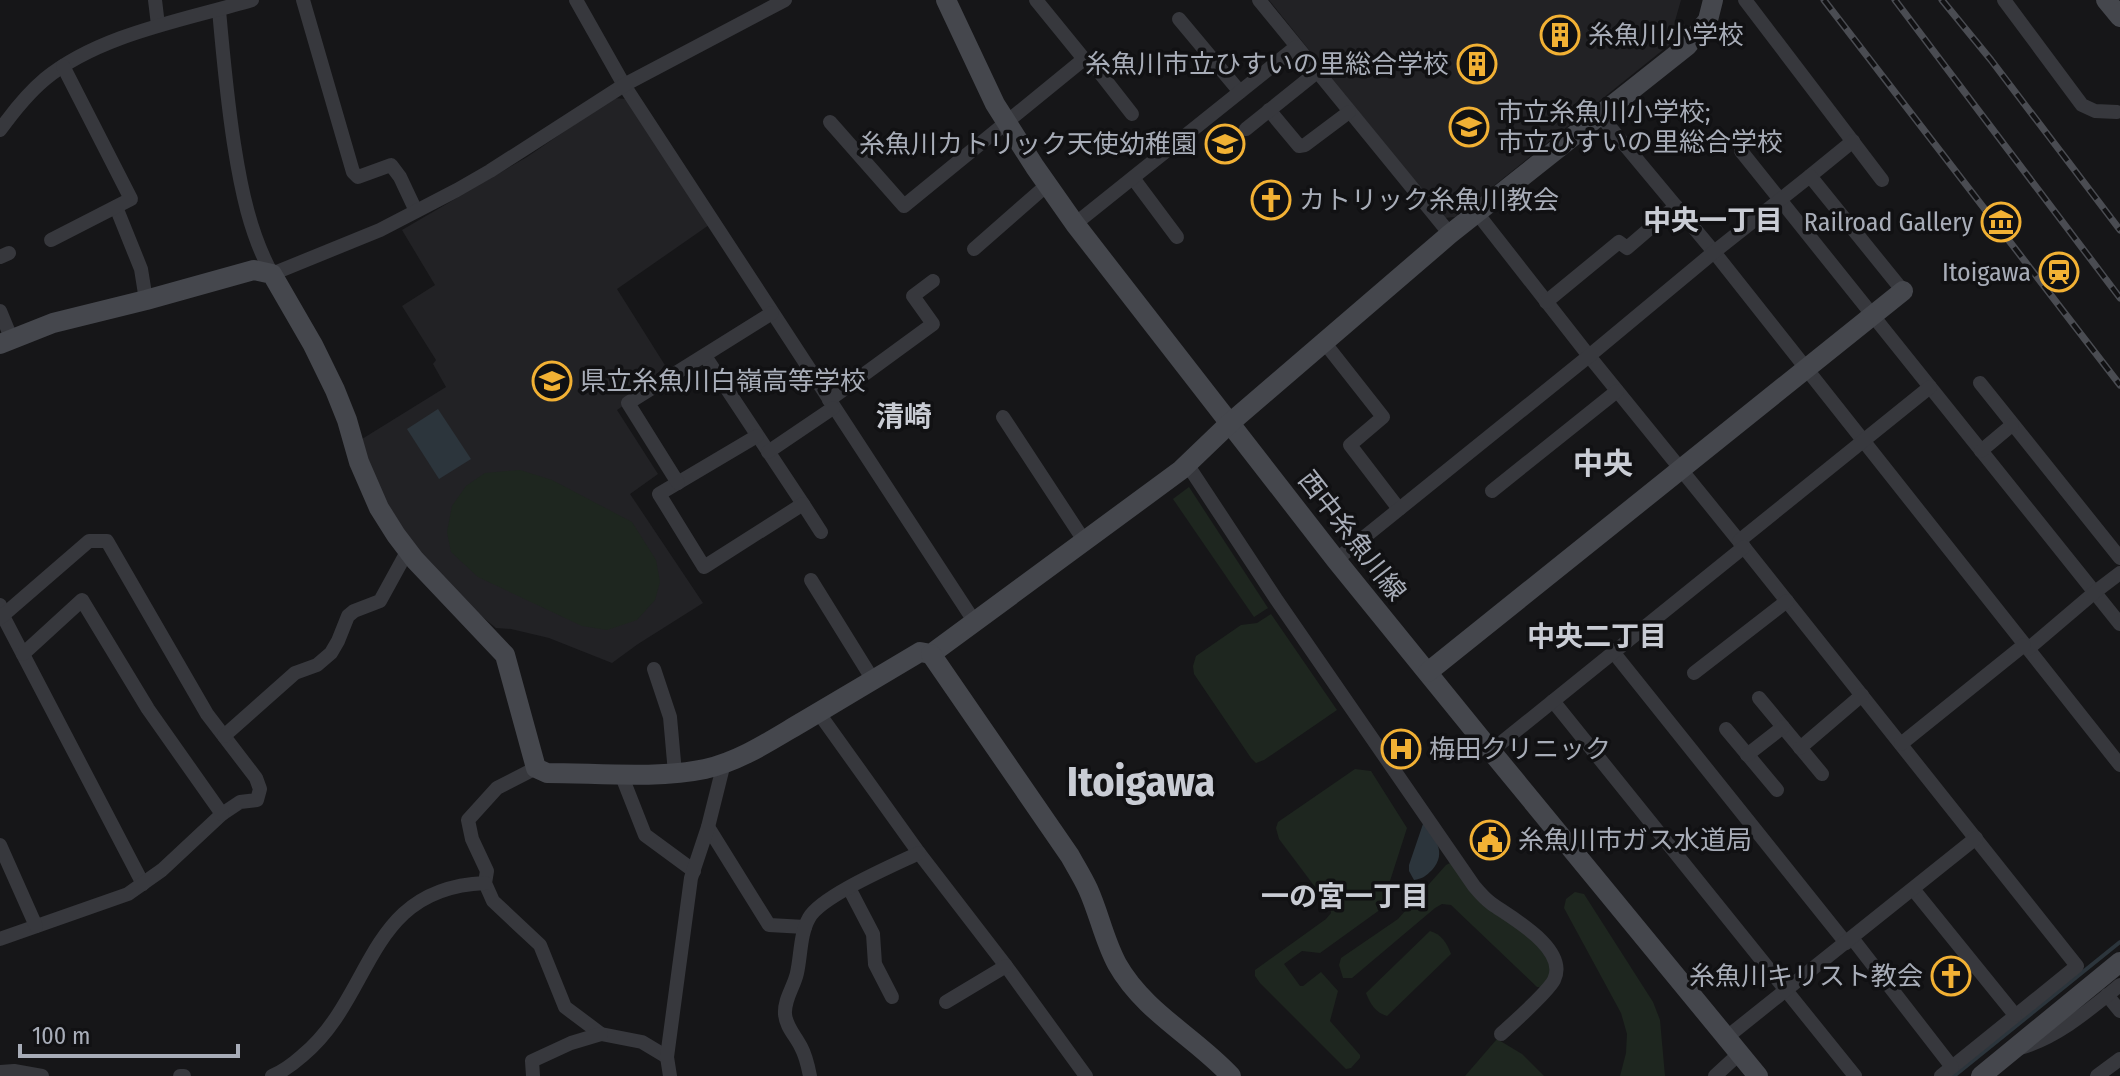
<svg xmlns="http://www.w3.org/2000/svg" width="2120" height="1076" viewBox="0 0 2120 1076" font-family="'Fira Sans Condensed','Noto Sans JP',sans-serif">
<rect width="100%" height="100%" fill="#161618"/>
<g fill="#222225">
<path d="M1269,0h412l-6,21 13,5 -9,11 -224,180 -11,1z"/>
<path d="M613,98l13,1 83,126 -92,64 51,81 1,5 -52,35 41,64 -28,20 73,109 -65,41 -26,19 -63,-25 -38,-9 -15,-1 -35,-29 -42,-45 -44,-70 -13,-45 84,-52 -13,-23 3,-4 -34,-54 33,-21 -33,-55 125,-73z"/>
</g>
<g fill="#1e261f">
<path d="M520,470l32,10 80,42 24,38 4,22 -5,18 -18,20 -30,10 -25,-4 -104,-49 -27,-25 -4,-20 5,-26 14,-20 19,-13z"/>
<path d="M1189,487l79,121 -14,9 -81,-118z"/>
<path d="M1271,614l66,96 -73,50 -8,3 -5,-5 -57,-84 -1,-8 3,-10 45,-31 16,-2z"/>
<path d="M1355,769l16,2 36,57 -26,81 -61,44 -18,-2 -18,13 16,22h3l18,-14 17,19 -8,30 30,34v3l-9,10 -5,1 -86,-86 -5,-7v-6l71,-51 5,-6 -1,-6 -51,-68 -3,-11 2,-6z"/>
<path d="M1450,863l3,2 82,77 16,20 -2,15 -7,10h-5l-86,-82 -9,-1 -7,4 -83,70h-9l-4,-13 2,-7 57,-39 48,-54z"/>
<path d="M1575,892l9,2 69,108 7,18 5,56h-45l6,-23 1,-19 -6,-21 -57,-105 2,-9z"/>
<path d="M1430,931c11,3 17,12 21,23l-64,62c-11,-3 -17,-12 -21,-23z"/>
<path d="M1497,1039l25,15 22,22h-79z"/>
</g>
<g fill="#2c353c">
<path d="M438,409l33,50 -32,20 -32,-50z"/>
<path d="M1424,821c10,17 24,31 8,49 -6,6 -10,9 -18,10l-5,-9v-6z"/>
</g>
<g fill="none" stroke-linecap="round" stroke-linejoin="round">
<path stroke="#2c353c" stroke-width="4" d="M1954,1076l166,-134"/>
<g stroke="#37383d" stroke-width="14">
<path d="M155,0l3,25"/>
<path d="M303,0l50,172 5,5 33,-12 9,12 16,34"/>
<path d="M576,0l48,85 350,536"/>
<path d="M1259,0l191,234"/>
<path d="M1745,0l137,180"/>
<path d="M2004,0l78,105 13,6 22,1"/>
<path d="M219,10c4,45 8,89 15,134 7,45 16,90 38,130l108,-44 77,-40 33,-19 134,-86 161,-85"/>
<path d="M1179,19l61,73"/>
<path d="M1084,59l9,5 39,50"/>
<path d="M1269,110l30,36 6,-1 44,-33"/>
<path d="M1599,114l115,138 406,513"/>
<path d="M830,122l74,84 180,-147 -48,-59"/>
<path d="M1246,129l71,-57"/>
<path d="M0,130c13,-18 27,-36 45,-51 55,-45 140,-59 207,-79"/>
<path d="M1741,151l379,473"/>
<path d="M1810,176l43,-35"/>
<path d="M1133,178l44,59"/>
<path d="M116,207l25,62 5,31"/>
<path d="M1477,213l112,143 150,185 338,425 -136,110"/>
<path d="M1075,224l221,-177"/>
<path d="M51,240l80,-41 -68,-133"/>
<path d="M974,249l73,-64"/>
<path d="M0,257l9,-4"/>
<path d="M1546,302l73,-60 8,6 49,-42"/>
<path d="M0,311l12,29"/>
<path d="M1324,342l59,75 -33,28 49,64"/>
<path d="M705,356l98,148"/>
<path d="M1980,383l140,175"/>
<path d="M829,400l104,-76 -20,-28 20,-15"/>
<path d="M1003,417l82,125"/>
<path d="M757,436l-98,58 45,73 99,-63 18,28"/>
<path d="M1981,451l31,-26"/>
<path d="M768,452l65,-44"/>
<path d="M1187,464l89,135 198,287c5,6 11,13 18,18 20,14 77,45 62,76 -7,13 -40,42 -53,54"/>
<path d="M678,483l-50,-80 144,-90"/>
<path d="M1492,491l125,-100"/>
<path d="M1739,541l191,-154"/>
<path d="M1336,560l253,-204 125,-104 96,-76 93,115"/>
<path d="M811,580l62,100"/>
<path d="M0,605l3,11 140,268"/>
<path d="M0,618l89,-77h18l100,173 49,64 4,11 -3,11 -17,2 -18,12 -60,56 -34,24 -128,45"/>
<path d="M2028,649l67,-57 25,-19"/>
<path d="M1614,653l232,290"/>
<path d="M23,654l59,-54 66,109 74,105"/>
<path d="M654,669l16,48 5,56"/>
<path d="M1694,673l93,-72"/>
<path d="M1759,698l63,76"/>
<path d="M1553,701l302,375"/>
<path d="M818,712l101,141 87,113 80,110"/>
<path d="M1726,729l51,61"/>
<path d="M224,736l71,-63 22,-8 14,-12 7,-12 10,-25 6,-5 26,-10 28,-51"/>
<path d="M1901,744l123,-99"/>
<path d="M1800,748l62,-53"/>
<path d="M1491,751l253,-204"/>
<path d="M1747,755l36,-28"/>
<path d="M536,768l-39,20 -29,32 4,19 15,32 -2,12 8,18 47,44 25,62 36,27 41,8 25,15"/>
<path d="M621,774l24,61 49,36"/>
<path d="M708,827l61,98 36,2"/>
<path d="M0,845l36,81"/>
<path d="M849,888l24,46 2,30 17,33"/>
<path d="M1913,889l102,126"/>
<path d="M1852,938l100,129"/>
<path d="M2107,995l13,16"/>
<path d="M946,1002l60,-36"/>
<path d="M1727,1037l249,-199"/>
<path d="M2020,1048c38,-11 69,-38 100,-63"/>
<path d="M0,1072l14,-1 28,5"/>
<path d="M180,1076h4"/>
<path d="M272,1076c12,-5 21,-12 30,-20 73,-60 63,-168 183,-173"/>
<path d="M533,1076l-1,-15 39,-18 30,-9"/>
<path d="M670,1076l-3,-19 24,-179 17,-51 16,-64"/>
<path d="M810,1076c-2,-10 -4,-20 -9,-29 -6,-12 -15,-20 -16,-33 -1,-15 9,-27 12,-41 4,-18 3,-39 12,-55 12,-22 85,-53 110,-65"/>
<path d="M1715,1076l25,-23"/>
<path d="M2097,1076l23,-17"/>
</g>
<g stroke="#45474d" stroke-width="20">
<path d="M946,0l49,104 40,63 40,57 261,336 155,191 267,325"/>
<path d="M2106,0l14,17"/>
<path d="M0,344l53,-21 93,-23 108,-30 18,4 41,71 22,45 12,30 12,42 20,46 17,27 19,25 90,95 31,113 11,5c49,0 111,6 158,-4 36,-8 68,-30 99,-48 39,-23 77,-46 116,-69l11,2 250,-184 49,-47 220,-189 237,-188 21,-26 5,-20"/>
<path d="M931,654l139,202c6,11 13,22 18,33 11,24 16,51 29,75 27,48 78,73 114,112"/>
<path d="M1428,672l475,-381"/>
<path d="M1981,1076l139,-114"/>
</g>
<defs>
<g id="rail">
<path d="M1824,0l296,385"/>
<path d="M1895,0l225,298"/>
<path d="M1942,0l49,60 129,170"/>
</g>
</defs>
<use href="#rail" stroke="#4a4c52" stroke-width="7"/>
<use href="#rail" stroke="#111113" stroke-width="4" stroke-dasharray="12" stroke-linecap="butt"/>
</g>
<defs>
<symbol id="building-ring" viewBox="-11 -11 22 22"><circle r="9.5" fill="#111113" stroke="#f2b134" stroke-width="1.5"/><path d="M-4-6H4V6H1V3H-1V6H-4ZM-2.5-4.3h1.7v1.8h-1.7ZM.8-4.3h1.7v1.8H.8ZM-2.5-1h1.7V.8h-1.7ZM.8-1h1.7V.8H.8Z" fill="#f2b134"/></symbol>
<symbol id="school-ring" viewBox="-11 -11 22 22"><circle r="9.5" fill="#111113" stroke="#f2b134" stroke-width="1.5"/><path d="M0-5L7-2L0 1L-7-2ZM-4 1L0 2.5L4 1V4Q0 6-4 4Z" fill="#f2b134"/></symbol>
<symbol id="church-ring" viewBox="-11 -11 22 22"><circle r="9.5" fill="#111113" stroke="#f2b134" stroke-width="1.5"/><path d="M-1.2-6h2.4v3.5h3.3v2.4h-3.3V6h-2.4V-.1h-3.3v-2.4h3.3Z" fill="#f2b134"/></symbol>
<symbol id="museum-ring" viewBox="-11 -11 22 22"><circle r="9.5" fill="#111113" stroke="#f2b134" stroke-width="1.5"/><path d="M0-6L6-3V-2H-6V-3ZM-5-1h2V3h-2ZM-1-1h2V3h-2ZM3-1h2V3H3ZM-6 4H6V6H-6Z" fill="#f2b134"/></symbol>
<symbol id="station-ring" viewBox="-11 -11 22 22"><circle r="9.5" fill="#111113" stroke="#f2b134" stroke-width="1.5"/><path d="M-3-6H3Q5-6 5-4V2Q5 4 3 4L4.5 6H3L1.5 4h-3L-3 6H-4.5L-3 4Q-5 4-5 2V-4Q-5-6-3-6ZM-3.5-4v3h7v-3ZM-3.5 1v1.5H-2V1ZM2 1v1.5H3.5V1Z" fill="#f2b134"/></symbol>
<symbol id="hospital-ring" viewBox="-11 -11 22 22"><circle r="9.5" fill="#111113" stroke="#f2b134" stroke-width="1.5"/><path d="M-5-5h3v3.5h4V-5h3V5h-3V1.5h-4V5h-3Z" fill="#f2b134"/></symbol>
<symbol id="civic-ring" viewBox="-11 -11 22 22"><circle r="9.5" fill="#111113" stroke="#f2b134" stroke-width="1.5"/><path d="M-.6-6.5H3V-4.5H.6V-3L4-1V1h2V6H-6V1h2V-1L-.6-3ZM-1.2 2.5V6h2.4V2.5Z" fill="#f2b134"/></symbol>
</defs>
<g fill-rule="evenodd">
<use href="#building-ring" x="1538" y="13" width="44" height="44"/>
<use href="#building-ring" x="1455" y="42" width="44" height="44"/>
<use href="#school-ring" x="1447" y="105" width="44" height="44"/>
<use href="#school-ring" x="1203" y="122" width="44" height="44"/>
<use href="#church-ring" x="1249" y="178" width="44" height="44"/>
<use href="#museum-ring" x="1979" y="200" width="44" height="44"/>
<use href="#station-ring" x="2037" y="250" width="44" height="44"/>
<use href="#school-ring" x="530" y="359" width="44" height="44"/>
<use href="#hospital-ring" x="1379" y="727" width="44" height="44"/>
<use href="#civic-ring" x="1468" y="818" width="44" height="44"/>
<use href="#church-ring" x="1929" y="954" width="44" height="44"/>
</g>
<g text-anchor="middle" dominant-baseline="central" stroke-width="7" stroke-linejoin="round" paint-order="stroke">
<g font-size="26" fill="#a8adb8" stroke="#111113" text-anchor="start">
<text x="1588" y="35">糸魚川小学校</text>
<text x="1449" y="64" text-anchor="end">糸魚川市立ひすいの里総合学校</text>
<text x="1497" y="112">市立糸魚川小学校;<tspan x="1497" dy="30">市立ひすいの里総合学校</tspan></text>
<text x="1197" y="144" text-anchor="end">糸魚川カトリック天使幼稚園</text>
<text x="1299" y="200">カトリック糸魚川教会</text>
<text x="1973" y="222" text-anchor="end">Railroad Gallery</text>
<text x="2031" y="272" text-anchor="end">Itoigawa</text>
<text x="580" y="381">県立糸魚川白嶺高等学校</text>
<text x="1429" y="749">梅田クリニック</text>
<text x="1518" y="840">糸魚川市ガス水道局</text>
<text x="1923" y="976" text-anchor="end">糸魚川キリスト教会</text>
</g>
<g font-size="26" fill="#a8adb8" stroke="#111113">
<text transform="translate(1352 536) rotate(52)">西中糸魚川線</text>
</g>
<g font-size="28" font-weight="bold" fill="#c9ccd4" stroke="#111113">
<text x="1713" y="220">中央一丁目</text>
<text x="904" y="416">清崎</text>
<text x="1597" y="636">中央二丁目</text>
<text x="1345" y="896">一の宮一丁目</text>
</g>
<g font-size="30" font-weight="bold" fill="#c9ccd4" stroke="#111113">
<text x="1603" y="464">中央</text>
</g>
<g font-size="42" font-weight="bold" fill="#c9ccd4" stroke="#111113">
<text x="1141" y="782">Itoigawa</text>
</g>
</g>
<path d="M20 1044v12h218v-12" fill="none" stroke="#a8adb8" stroke-width="4"/>
<text x="32" y="1044" font-size="24" fill="#a8adb8" stroke="#111113" stroke-width="6" paint-order="stroke">100 m</text>
</svg>
